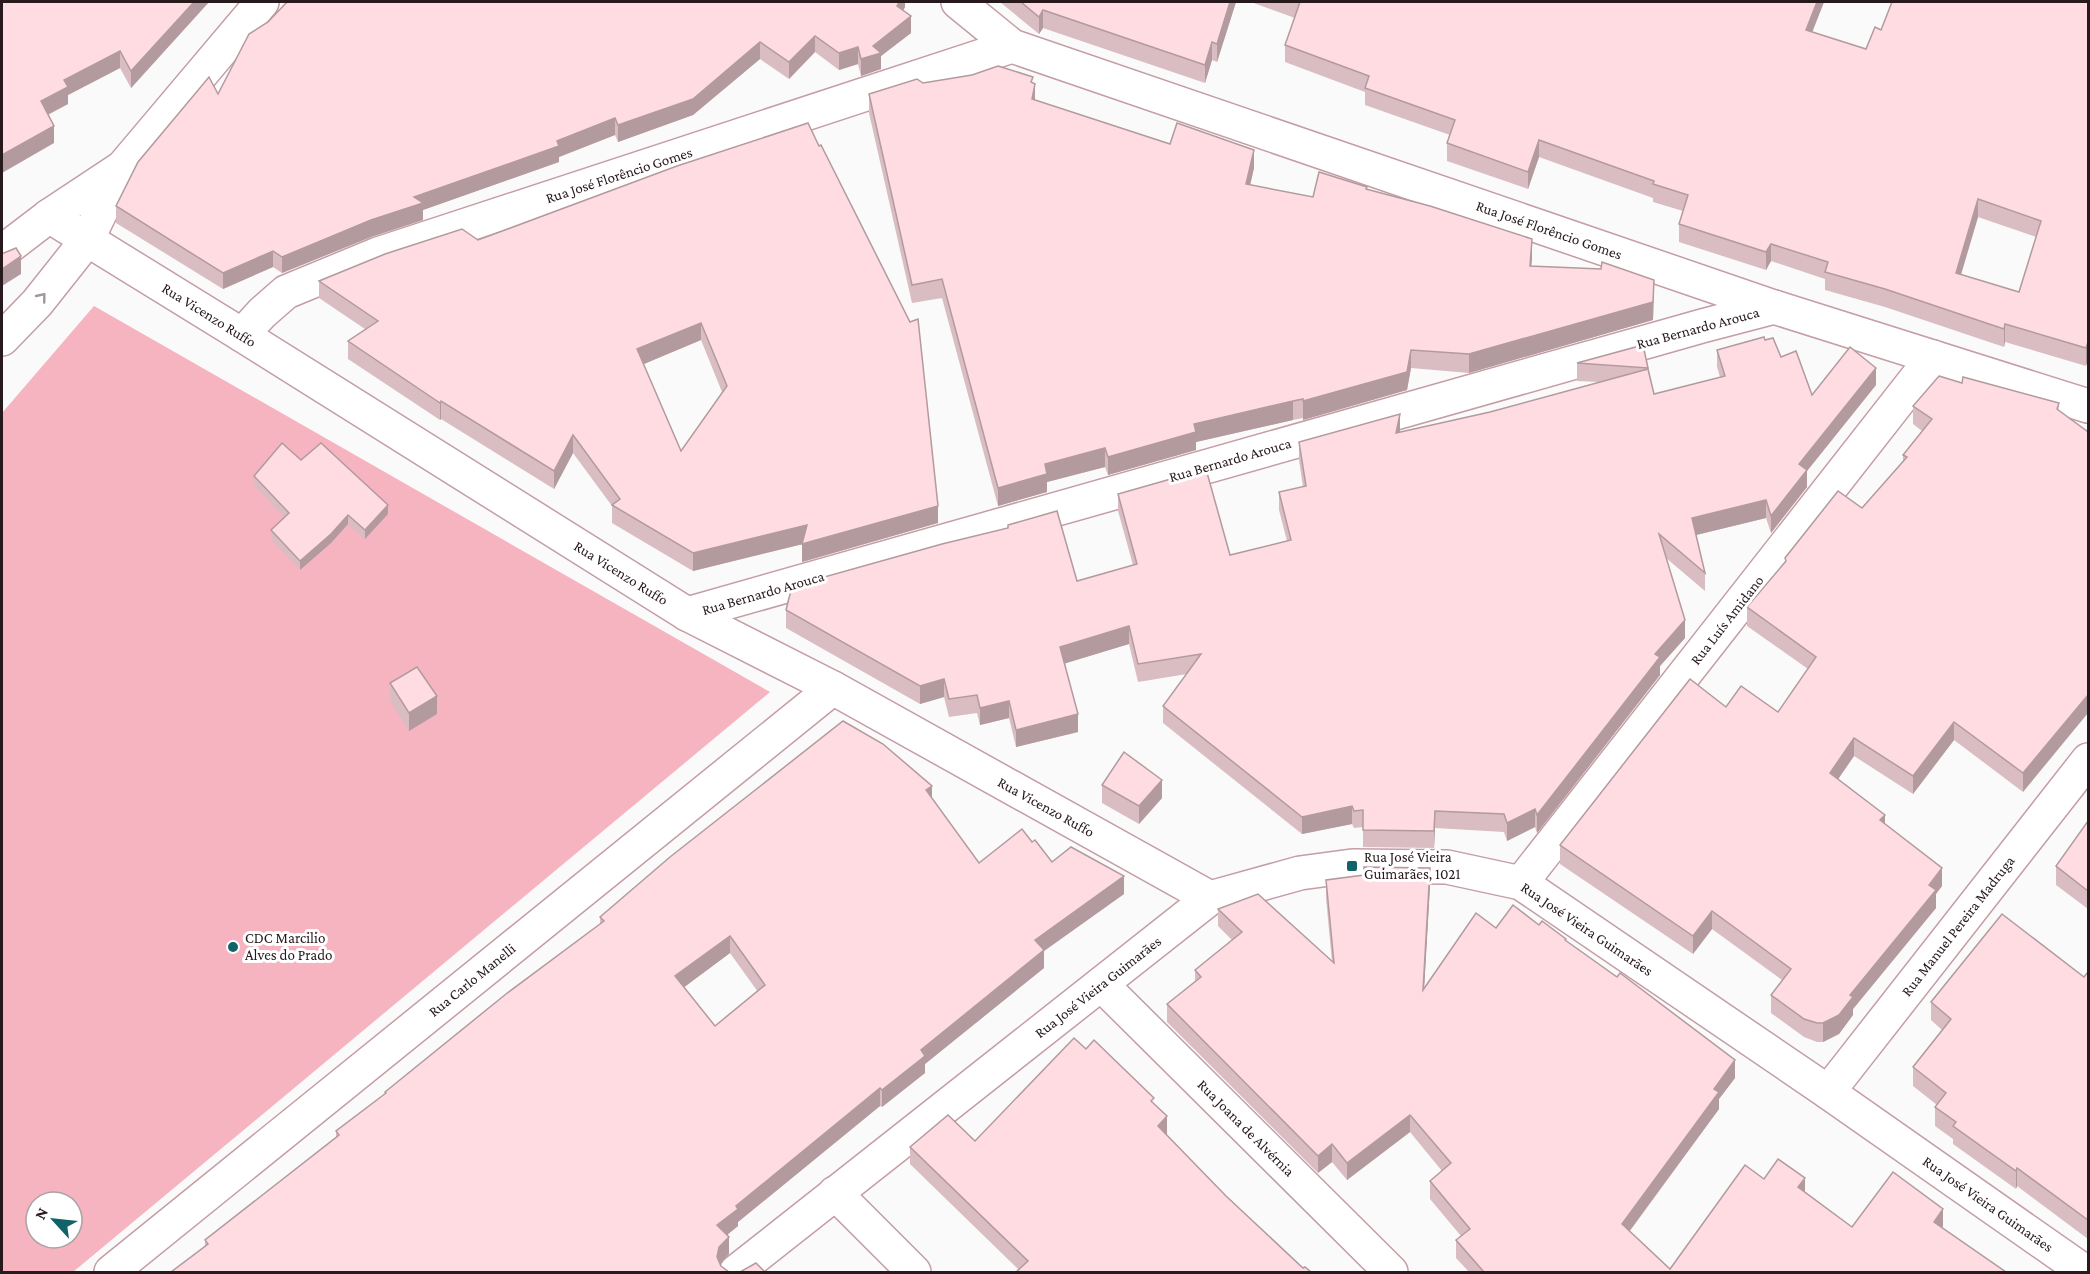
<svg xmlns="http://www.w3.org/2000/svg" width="2090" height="1274" viewBox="0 0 2090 1274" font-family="'Crimson Pro',serif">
<rect width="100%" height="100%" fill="#fafafa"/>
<path fill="#f6b3c0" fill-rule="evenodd" d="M94,306l676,386 -697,580h-71v-859zM36,1202h36v36h-36z"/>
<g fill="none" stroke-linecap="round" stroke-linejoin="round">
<defs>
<g id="street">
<path d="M958,2l54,44 762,261 314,99"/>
<path d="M49,216l193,119 445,279 146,74 377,210"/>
<path d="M2,252l47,-36 71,-47"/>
<path d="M242,335l20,-22 24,-21 92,-38 634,-208"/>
<path d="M2,339l35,-36 50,-63 35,-72 140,-166"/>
<path d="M687,614l1015,-288 72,-19"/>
<path d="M1521,883l412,-526"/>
<path d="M1101,984l290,288"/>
<path d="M1828,1092l260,-332"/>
<path d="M835,1193l79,79"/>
<path d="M111,1272l722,-584"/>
<path d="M736,1272l474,-374 90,-25 52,-7 95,1 74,16 307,209 257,180"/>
</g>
</defs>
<use href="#street" stroke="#c59da4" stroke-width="36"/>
<use href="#street" stroke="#fff" stroke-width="33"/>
</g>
<g fill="#dabdc2" fill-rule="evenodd">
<path d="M2,2h207l-78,86 -11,-20 -52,27v9l-20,11 6,28z"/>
<path d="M905,2v5l-2,3 8,23 -30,23v13l-20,7 -3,-12 -19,6 -24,-18 -26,27 -29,-20 -67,56 -75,27 -3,-7 -56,22v5l-136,48v10l-52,17 -89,36 -9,-6 -50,22 -107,-66v-17l102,-112z"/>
<path d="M1000,2h236l-19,60 -5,-2 -7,23 -162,-55 -4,6z"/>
<path d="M1251,2h573l-12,30 54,17 15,-19 207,-28 -2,364 -81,-24 -1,5 -119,-40 -60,-17v-11l-54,-18 -5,9 -87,-28v-18l4,-13 -30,-9v-4l-114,-41 -11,32 -81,-28v-18l3,-8 -85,-30v-13l-80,-30v-17l10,-27zM1978,217l58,20 -17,55 -58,-17z"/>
<path d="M923,83h110l2,17 135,44 84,24 -4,17 63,12 54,-8 165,69 -1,8 123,33 -1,21 -184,53 -58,-5 -4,22 -104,30v-2l-10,2 -97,22v8l-88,25 -3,-8 -58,15v10l-49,14 -56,-208 -30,5 -43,-190v-19z"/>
<path d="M677,166l261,357 -136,39 1,-18 -110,27 -81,-48v-17l-39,-53 -19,36 -113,-70 -1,1 -92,-61v-18l17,-12 -46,-31v-17l159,-41zM701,340l21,52 -41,59 -38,-87z"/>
<path d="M1765,340l16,17 31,38 64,-10 -69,86v16l-36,46 -5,-15 -70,17 9,38v18l-39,-33 19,80 -25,28v9l-123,158 -2,-6 -28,14 -3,-9 -69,-4 -1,20 -71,-1v-20l-9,1 -2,-4 -50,10 -139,-111v-17l24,-32 -49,8 -9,-38 -64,19 13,69 -62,15 -7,-29 -29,7 -3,-12 -28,4 -5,-20 -24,7 -134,-76v-18l222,-82v-3l69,56 56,-16 -15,-54v-17l112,61 57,-14 -8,-31v-18l24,-5 -4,-27v-18l100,-9 91,-21 109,-30 -22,-1v-18l66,-18 11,49 66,-17 -3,-10v-17z"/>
<path d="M1962,383l97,20 -36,389 -69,-52 -41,54 -59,-38 -16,23 47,45 57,62 -6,8v14l-83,101v6l-14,19 -16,8h-6l-13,-5 -33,-24v-18l11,-15 -70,-51 -19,25 -133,-90v-19l166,-138 52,5 30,-43 -61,-43v-19l38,-45v-4l77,-50 41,-47v-6l19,-24 -9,-7v-18z"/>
<path d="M301,460l87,54 -23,25 -17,-15 -17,19 -31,27 -29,-31v-9l14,-12 -31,-33v-9z"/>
<path d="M390,683l47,31 -28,17 -19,-30z"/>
<path d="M1102,785l60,13 -23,26 -37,-21z"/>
<path d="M932,798l47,65 53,-21 20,20 72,32 -80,57v17l-119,96v9l-43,34 -2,-1 -142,116v4l-11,9 2,19 -9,9 -515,-16v-7l131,-103v-6l49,-37v-2l215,-168v-7zM730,953l28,39 -43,34 -31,-39z"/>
<path d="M2088,821v88l-32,-24v-19z"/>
<path d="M1326,880l104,6 -6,103 72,-61 43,-3 27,16 169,137 -16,21v10l-89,122 40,38 94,-90 41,13 47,35 91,-1 -1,2 64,44h-537l-13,-14v-18l5,-4 -31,-37v-18l12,-10 -32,-39 -63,48 -15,-18 -14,11 -151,-151v-18l28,-23v-11l37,-30 -14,-14v-17l114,53 -6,-64z"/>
<path d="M2088,972v267l-71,-53 -1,3 -63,-45v-5l-18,-13v-19l2,-2 -24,-19v-19l29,-37 -11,-10v-18l153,-25z"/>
<path d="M1086,1049l68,55 13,30 -1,1 60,61 77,72 -284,2 -109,-106v-17l65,-6z"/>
</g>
<g fill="#b29a9e">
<path d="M194,2h15l-78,86v-17z"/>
<path d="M899,2h6v5l-8,15v-16z"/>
<path d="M1230,2h6l-19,60v-18z"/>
<path d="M1817,2h7l-18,46v-18z"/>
<path d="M1043,10v18l-4,6v-17z"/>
<path d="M911,16v17l-30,23v13l-20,7v-17l12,-13z"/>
<path d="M815,36v16l-26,27v-17z"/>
<path d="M760,42v17l-67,56 -75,27v-17z"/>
<path d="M1212,42v18l-7,23v-18z"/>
<path d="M858,47v17l-19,6v-17z"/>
<path d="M120,51v17l-52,27v9l-27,14v-17l23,-21z"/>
<path d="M1035,84v18l-3,-3z"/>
<path d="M615,118v17l-56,22v5l-136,48v10l-52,17 -89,36v-16l89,-37 43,-23z"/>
<path d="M54,126v17l-52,30v-18z"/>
<path d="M1539,140v17l-11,32v-17z"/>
<path d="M1254,150v18l-8,35v-19z"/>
<path d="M1978,199v18l-22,74v-18z"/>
<path d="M1532,239v19l-2,27v-19z"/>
<path d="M1771,244v17l-5,9v-18z"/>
<path d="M273,251v16l-50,22v-16z"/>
<path d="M21,256v18l-19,12v-17z"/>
<path d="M1654,280l-1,40 -184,53v-19z"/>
<path d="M701,323v17l-64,27v-18z"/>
<path d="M2005,324v18l-1,5v-18z"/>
<path d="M2088,342v18l-2,6v-18z"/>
<path d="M1411,350v18l-4,22 -104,30v-19z"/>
<path d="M1876,368v17l-69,86v16l-36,46v-17l28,-52z"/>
<path d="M441,401v18l-1,1v-17z"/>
<path d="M1293,401v19l-97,22v8l-88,25v-18l86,-33z"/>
<path d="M1400,414v17l-4,20v-18z"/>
<path d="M573,435v18l-19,36v-18z"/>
<path d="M1105,448v19l-58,15v10l-49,14v-18l47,-24z"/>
<path d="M1766,500v18l-74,18v-18z"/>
<path d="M388,505v9l-23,25v-9z"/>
<path d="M938,506v17l-136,39v-18z"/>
<path d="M348,515v9l-17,19 -31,27v-9z"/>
<path d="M807,525v18l-114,28v-18z"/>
<path d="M1685,620v18l-25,28v9l-123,158v-18l118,-161z"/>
<path d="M1129,626v18l-69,21v-18z"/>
<path d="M944,679v18l-24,7v-18z"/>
<path d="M2088,695v18l-65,79v-19z"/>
<path d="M437,696v18l-28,17v-18z"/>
<path d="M1009,701v17l-29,7v-17z"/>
<path d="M1078,714v18l-62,15v-17z"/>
<path d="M1954,722v18l-41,54v-18z"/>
<path d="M1854,738v18l-24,35v-18z"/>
<path d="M1162,780v18l-23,26v-18z"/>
<path d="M932,786v17l-6,-13z"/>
<path d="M1352,806v18l-50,10v-17z"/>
<path d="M1535,809v18l-28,14v-18z"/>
<path d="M1435,811v17l-1,20v-17z"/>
<path d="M1885,815v18l-5,-13z"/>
<path d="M1430,868v18l-7,122v-18z"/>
<path d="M1942,868v18l-6,8v14l-83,101v6l-14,19 -16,8v-19l27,-28z"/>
<path d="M1124,876v18l-80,57v17l-119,96v9l-43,34v-17l39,-40 114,-110z"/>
<path d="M1712,911v18l-19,25v-18z"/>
<path d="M730,936v17l-55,41v-18z"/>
<path d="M1735,1060v18l-16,21v10l-97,132v-17l92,-135z"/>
<path d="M880,1088v18l-142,116v4l-21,17v-18l19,-19z"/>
<path d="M1410,1115v17l-63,48v-17z"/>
<path d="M1167,1116v18l-9,9v-17z"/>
<path d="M1332,1144v18l-14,11v-17z"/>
<path d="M2017,1168v18l-1,3v-18z"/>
<path d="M1805,1178v18l-7,-9z"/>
<path d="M1943,1209v17l-9,13v-17z"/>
<path d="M729,1237v17l-10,11 -2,-8 2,-10z"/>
</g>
<g fill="#fedce2" stroke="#b29a9e" stroke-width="1.5" fill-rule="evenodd">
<path d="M2,2h192l-63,69 -11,-20 -56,29 4,7 -27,14 13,25 -52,29z"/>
<path d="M287,2h612l-2,4 14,10 -38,30 8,7 -20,6 -3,-12 -19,6 -24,-17 -26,26 -29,-20 -67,57 -75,26 -3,-7 -58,23 2,5 -145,51 9,6 -52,17 -89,37 -9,-6 -50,22 -107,-67 22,-44 71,-85 9,17 31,-60 19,-12z"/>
<path d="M1021,2h209l-13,42 -5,-2 -7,23 -162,-55 -4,7z"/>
<path d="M1298,2h519l-11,28 60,19 9,-22 6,3 11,-28h196v340l-2,6 -81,-24 -1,5 -119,-40 -60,-17 3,-10 -57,-18 -5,8 -87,-28 9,-29 -35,-11 1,-3 -115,-41 -11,32 -81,-29 8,-23 -90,-32 4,-12 -84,-31 15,-43zM1978,199l63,22 -22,71 -63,-19z"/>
<path d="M998,66l35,11 -2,5 4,2 -3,15 138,45 7,-21 77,27 -8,34 67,13 6,-25 48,15 -1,2 64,17 102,33 -2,27 71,3 1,-7 52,18 -1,22 -184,52 -58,-4 -4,22 -104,29v-2l-10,2 -99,23 2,8 -88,25 -3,-9 -60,16 2,10 -49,14 -56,-209 -30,6 -43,-191 48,-15 6,4 49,-8z"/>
<path d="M808,123l11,23 2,-1 89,177 8,-3 20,187 -136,38 5,-19 -114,28 -81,-48 8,-6 -47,-64 -19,36 -113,-70 -1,2 -92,-62 30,-20 -59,-40 66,-27 77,-25 16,11 199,-74zM701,323l26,63 -46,65 -44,-102z"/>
<path d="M16,248l5,8 -19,13v-16h2z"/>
<path d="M1764,337l1,3 8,-2 8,19 15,-6 16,44 38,-48 26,21 -77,96 8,6 -36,46 -5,-16 -74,18 13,55 -46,-39 26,86 -30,34 5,3 -123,158 -2,-6 -28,14 -3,-9 -69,-3 -1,20 -71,-1v-20l-9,1 -2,-5 -50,11 -139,-111 38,-52 -63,10 -9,-38 -69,21 18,67 -62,16 -7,-29 -29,7 -3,-13 -28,4 -5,-20 -24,7 -134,-76 6,-24 150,-42 66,-16v-3l49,-14 20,70 60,-17 -19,-70 88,-25 24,86 61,-15 -12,-48 27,-6 -7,-44 101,-28 -4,19 94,-21 158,-43 6,25 71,-18 -8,-26z"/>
<path d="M1643,345l5,23 -71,-5z"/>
<path d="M1939,376l23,7 1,-6 96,26 -2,6 31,23v263l-65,78 -69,-51 -41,54 -59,-38 -24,35 55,42 -5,5 62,48 -13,17 7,5 -86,105 3,2 -14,18 -16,8h-6l-13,-4 -33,-24 20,-26 -79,-58 -19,25 -133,-91 130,-166 36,28 15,-21 37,26 38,-55 -69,-50 39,-46 -1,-3 53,-67 24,17 45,-51 -4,-2 29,-36 -19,-13z"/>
<path d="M282,443l19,17 20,-17 67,62 -23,25 -17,-15 -17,19 -31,27 -29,-31 18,-17 -35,-37z"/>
<path d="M417,667l20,29 -28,17 -19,-30z"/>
<path d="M843,721l40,23 49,42 -6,4 53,73 43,-34 10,13 3,-2 17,22 19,-15 53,29 -89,64 9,10 -123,100 4,6 -43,34 -2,-2 -144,118 2,3 -21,16 12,12 -10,10 -2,10 4,9 8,6h6h-564l37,-28 -3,-4 134,-105 -3,-4 50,-38 -1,-1 121,-98 98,-73 -4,-4 70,-60zM730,936l35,49 -50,41 -40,-50z"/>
<path d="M1124,752l38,28 -23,26 -37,-21z"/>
<path d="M2088,821v70l-32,-25z"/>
<path d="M1364,867l66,1 -7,122 53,-77 20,15 17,-23 26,20 3,-4 24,18 -1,1 52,37 3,-4 115,87 -21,29 5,3 -97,132 48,45 75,-104 19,14 14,-20 27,19 -7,9 54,40 41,-55 50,37 -9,13 72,50h-522l-28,-32 14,-11 -40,-48 21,-18 -41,-48 -63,48 -15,-19 -14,12 -151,-152 34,-27 -6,-7 47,-38 -24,-23 40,-15 76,69 -8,-83 38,-5z"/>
<path d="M2002,914l82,63 4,-5v248l-71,-52 -1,3 -63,-45 3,-4 -21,-15 11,-14 -33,-26 38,-48 -20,-17z"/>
<path d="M1074,1038l12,11 8,-9 60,58 -3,3 16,15 -9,10 68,70 77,72 2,-1 6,5h-295l12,-11 -118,-114 38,-32 27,26z"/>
<path d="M756,1263l9,9h-25z"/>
</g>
<defs><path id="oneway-chevron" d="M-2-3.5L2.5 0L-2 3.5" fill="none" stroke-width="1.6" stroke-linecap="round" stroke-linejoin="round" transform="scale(1.5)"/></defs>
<use stroke="#9e9899" href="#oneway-chevron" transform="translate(42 297) rotate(-51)"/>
<g fill="#126269" stroke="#fff" stroke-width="2">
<rect x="1346" y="860" width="12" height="12" rx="3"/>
<circle cx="233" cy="947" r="6"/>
</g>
<g text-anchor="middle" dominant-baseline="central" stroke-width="6" stroke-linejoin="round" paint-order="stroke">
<g font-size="15" fill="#27191c" stroke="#fff">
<text transform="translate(619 175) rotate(-18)">Rua José Florêncio Gomes</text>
<text transform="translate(1549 230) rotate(19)">Rua José Florêncio Gomes</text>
<text transform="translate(209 315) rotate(32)">Rua Vicenzo Ruffo</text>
<text transform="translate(1698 328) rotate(-15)">Rua Bernardo Arouca</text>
<text transform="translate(1230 460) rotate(-16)">Rua Bernardo Arouca</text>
<text transform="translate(621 573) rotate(32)">Rua Vicenzo Ruffo</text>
<text transform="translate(763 593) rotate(-16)">Rua Bernardo Arouca</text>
<text transform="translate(1727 620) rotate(-52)">Rua Luís Amidano</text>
<text transform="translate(1046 807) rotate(29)">Rua Vicenzo Ruffo</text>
<text transform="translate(1958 926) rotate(-52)">Rua Manuel Pereira Madruga</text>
<text transform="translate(1587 929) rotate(34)">Rua José Vieira Guimarães</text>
<text transform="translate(472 980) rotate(-39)">Rua Carlo Manelli</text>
<text transform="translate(1098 987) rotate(-38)">Rua José Vieira Guimarães</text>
<text transform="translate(1246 1128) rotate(45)">Rua Joana de Alvérnia</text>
<text transform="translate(1988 1204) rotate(35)">Rua José Vieira Guimarães</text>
</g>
<g font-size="15" fill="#27191c" stroke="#fff" text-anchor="start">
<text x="1364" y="857">Rua José Vieira<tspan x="1364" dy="17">Guimarães, 1021</tspan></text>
<text x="245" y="938">CDC Marcilio<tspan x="245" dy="17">Alves do Prado</tspan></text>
</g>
</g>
<rect width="2090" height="1274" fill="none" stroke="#27191c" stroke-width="6"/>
<g transform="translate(54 1220) rotate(297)"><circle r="28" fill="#ffffff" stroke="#a9a3a4" stroke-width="1.5"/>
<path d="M0-4.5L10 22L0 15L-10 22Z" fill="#126269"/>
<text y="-9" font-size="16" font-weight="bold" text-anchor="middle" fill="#27191c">N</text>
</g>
</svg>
